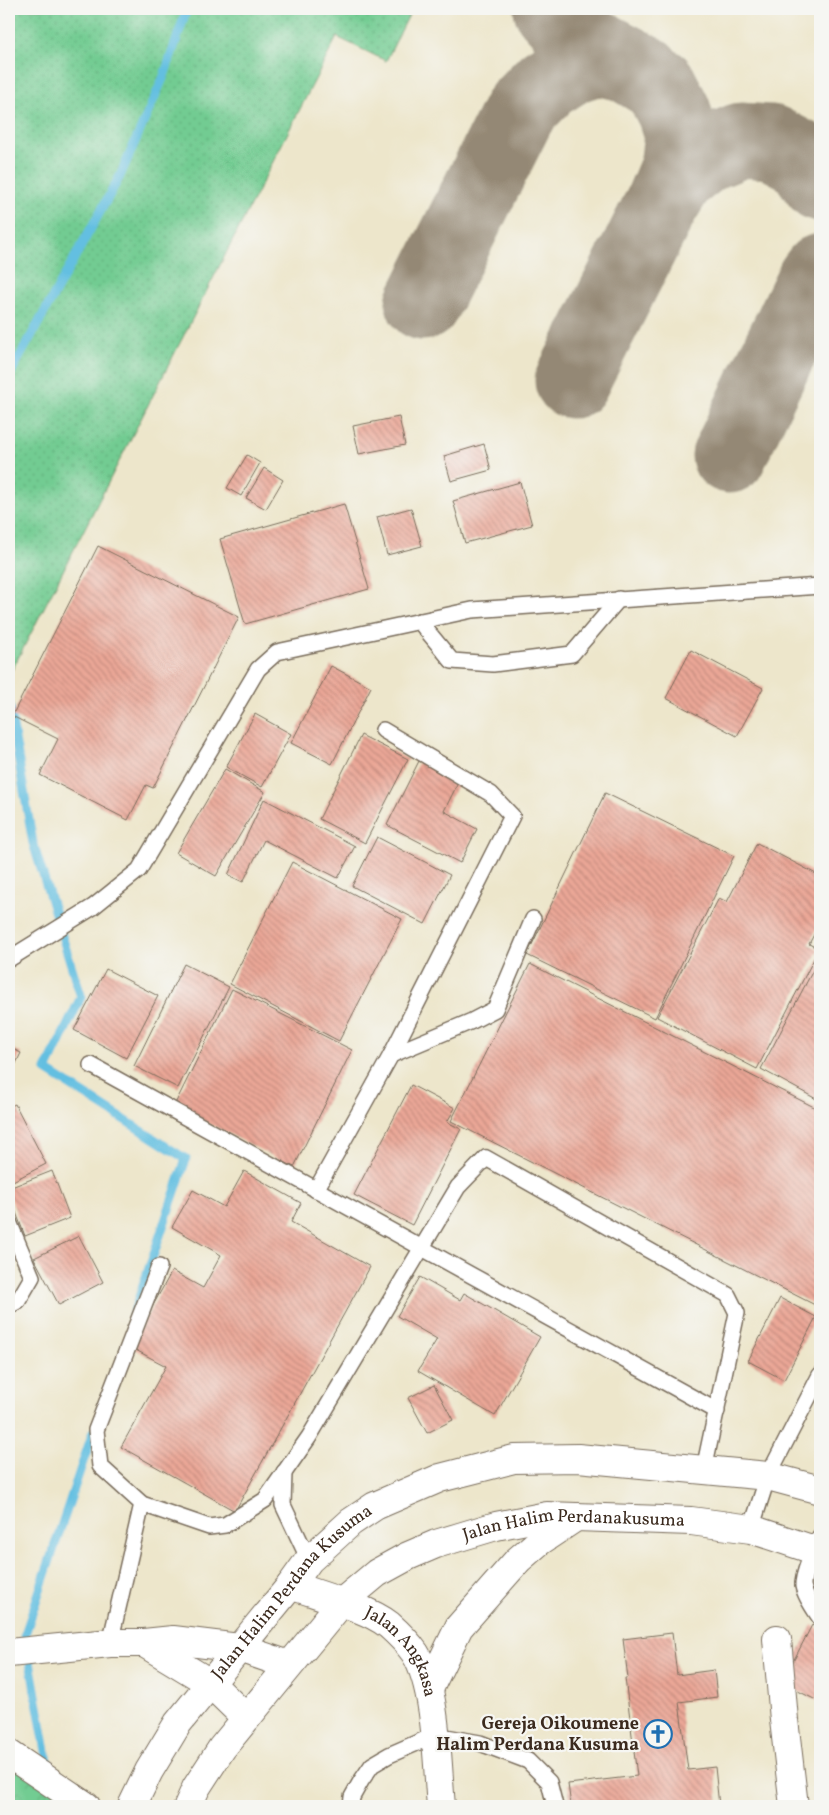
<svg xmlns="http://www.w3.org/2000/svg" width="829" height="1815" viewBox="0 0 829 1815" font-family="Vollkorn,serif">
<defs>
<pattern id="grass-dots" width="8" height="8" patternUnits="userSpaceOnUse" patternTransform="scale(1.25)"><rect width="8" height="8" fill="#72cc92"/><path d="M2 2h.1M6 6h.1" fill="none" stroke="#64af7d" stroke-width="1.8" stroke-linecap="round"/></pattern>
<pattern id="park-crowns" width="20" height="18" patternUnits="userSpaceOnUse" patternTransform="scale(1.25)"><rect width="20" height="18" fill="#72cc92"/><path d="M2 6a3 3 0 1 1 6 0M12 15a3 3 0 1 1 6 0" fill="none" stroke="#64af7d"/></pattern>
<pattern id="building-back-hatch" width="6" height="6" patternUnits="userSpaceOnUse" patternTransform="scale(1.25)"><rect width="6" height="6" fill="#eba797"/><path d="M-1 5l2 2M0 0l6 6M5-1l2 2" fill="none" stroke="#c0887b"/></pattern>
</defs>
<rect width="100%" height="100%" fill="#f6f6f2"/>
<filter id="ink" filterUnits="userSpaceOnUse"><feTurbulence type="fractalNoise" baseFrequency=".02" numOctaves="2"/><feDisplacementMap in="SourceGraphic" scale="10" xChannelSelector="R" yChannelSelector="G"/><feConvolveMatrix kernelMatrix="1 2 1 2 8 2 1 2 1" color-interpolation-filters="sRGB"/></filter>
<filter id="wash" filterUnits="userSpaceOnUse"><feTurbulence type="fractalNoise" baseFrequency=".0096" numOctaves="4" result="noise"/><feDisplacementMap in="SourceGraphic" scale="20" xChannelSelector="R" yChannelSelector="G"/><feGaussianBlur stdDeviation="1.12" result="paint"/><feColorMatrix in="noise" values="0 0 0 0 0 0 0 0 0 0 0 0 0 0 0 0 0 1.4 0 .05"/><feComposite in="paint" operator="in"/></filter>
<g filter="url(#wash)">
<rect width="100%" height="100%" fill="#ede6cb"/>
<path fill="url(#grass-dots)" stroke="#567b58" d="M9,9h403l-26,52 -49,-24 -328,639z"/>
<path fill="url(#park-crowns)" stroke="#567b58" d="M9,1753l77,53h-77z"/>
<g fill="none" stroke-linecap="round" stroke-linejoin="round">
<g stroke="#63bfe1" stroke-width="9">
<path d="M9,376l111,-200 44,-100 23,-67"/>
<path d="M9,704l24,139 48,154 -35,73 140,89 -53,156"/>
<path d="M49,1768l-24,-134 68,-202"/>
</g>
<g stroke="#948874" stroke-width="75">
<path d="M551,9l25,27 69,36"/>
<path d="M423,303l97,-193 26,-27 27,-17 24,-8 28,6 35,21 14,27 7,24 -4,31 -16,38"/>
<path d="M572,381l89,-176 18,-29 28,-22 34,-14 30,2 31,16 18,26"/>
<path d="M729,456l85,-177 6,-8"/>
</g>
</g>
<g id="blocks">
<g fill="url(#building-back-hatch)">
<path d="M399,417l6,28 -46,9 -6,-28z"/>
<path d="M484,444l7,26 -40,11 -7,-25z"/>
<path d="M247,455l13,8 -19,33 -14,-8z"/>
<path d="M264,468l19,12 -17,29 -20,-11z"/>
<path d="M520,482l12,43 -67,18 -12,-42z"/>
<path d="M344,504l25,85 -124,35 -25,-85z"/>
<path d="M411,508l11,38 -35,9 -10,-38z"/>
<path d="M98,546l141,71 -86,171 -7,-3 -18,35 -88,-45 18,-36 -46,-23z"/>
<path d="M691,650l72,38 -26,48 -71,-38z"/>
<path d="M331,666l40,21 -39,77 -41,-21z"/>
<path d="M255,714l36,20 -29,53 -36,-20z"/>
<path d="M361,735l47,24 -43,84 -46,-24z"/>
<path d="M420,759l40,20 -16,32 33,18 -17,34 -73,-38z"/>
<path d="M225,769l40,23 -49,84 -40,-23z"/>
<path d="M605,793l129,63 -79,162 -128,-63z"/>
<path d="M264,799l91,47 -17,32 -74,-38 -21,42 -15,-7z"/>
<path d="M377,837l73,38 -25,49 -73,-38z"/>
<path d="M757,843l63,33v47l-11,21 10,5 -62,120 -100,-52 62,-119 8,4z"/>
<path d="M292,862l110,57 -63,122 -109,-57z"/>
<path d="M820,957v144l-59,-32z"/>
<path d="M184,964l45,23 -51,101 -44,-22z"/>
<path d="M530,964l290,146 -1,197 -368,-186z"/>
<path d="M106,969l52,27 -32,62 -52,-28z"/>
<path d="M232,989l120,61 -58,117 -120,-61z"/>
<path d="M9,1047l12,6 -12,25z"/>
<path d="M411,1085l44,23 -8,14 14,7 -49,96 -58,-30z"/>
<path d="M15,1104l31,60 -37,19v-76z"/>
<path d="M52,1171l18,47 -45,18 -16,-42v-6z"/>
<path d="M244,1171l57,32 -10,19 79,45 -135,244 -114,-64 45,-81 -36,-19 42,-76 31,17 18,-33 -49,-28 21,-37 31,17z"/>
<path d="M79,1236l24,46 -44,23 -25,-47z"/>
<path d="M420,1277l40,23 4,-7 76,44 -45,79 -77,-45 19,-32 -40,-23z"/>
<path d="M780,1298l36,19 -32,63 -36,-19z"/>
<path d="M434,1385l19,35 -26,13 -19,-35z"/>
<path d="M812,1625l8,5v72l-38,-19z"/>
<path d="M672,1633l5,42 37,-5 3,27 -38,5 9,68 27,-3 4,39h-148l-3,-22 69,-8 -12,-98h3l-5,-39z"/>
</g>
</g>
</g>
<g filter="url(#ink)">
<use href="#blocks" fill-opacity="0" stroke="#796c5b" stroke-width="1"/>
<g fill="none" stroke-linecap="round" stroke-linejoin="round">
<defs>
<g id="service">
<path d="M419,621l33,40 41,3 79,-10 47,-55"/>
<path d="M9,959l84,-52 46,-37 119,-201 19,-17 195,-42 348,-24"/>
<path d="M391,1055l81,-34 23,-12 38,-90"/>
<path d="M91,1065l626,346"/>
<path d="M316,1190l75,-135 121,-239 -21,-22 -108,-64"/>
<path d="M9,1222l23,55 -14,24 -9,5"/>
<path d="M159,1267l-63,163 4,36 42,38 67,23 16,-2 40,-25 44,-63 149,-250 28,-29 242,137 9,18 -33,156"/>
<path d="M284,1472l-1,33 26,55"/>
<path d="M751,1529l17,-53 52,-101"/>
<path d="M820,1536c-5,10 -18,39 -17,50 2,11 11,23 17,32"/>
<path d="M110,1643l32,-139"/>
<path d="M351,1806l1,-9 9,-16 11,-16 17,-10 46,-20 45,8 48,18 21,21 6,24"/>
</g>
<g id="minor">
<path d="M777,1639l7,81 10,86"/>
<path d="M144,1643l66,40 36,35"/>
<path d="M9,1653l101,-10h34l29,-3 66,8 50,17"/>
<path d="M9,1754l77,52"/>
</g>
<g id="tertiary">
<path id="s1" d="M291,1585c27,10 77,23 98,40 9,8 19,18 26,28 22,35 22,112 26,153"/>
<path d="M429,1689l30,-62 59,-67 22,-19 36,-24"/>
<path id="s2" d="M132,1806l17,-35 29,-48 113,-138 18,-25 42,-38 24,-16 65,-28 74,-19 64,-1 190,18 52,14"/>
<path id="s3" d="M188,1806l8,-18 26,-40 119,-145 36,-30 31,-17 28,-12 60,-18 51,-10 144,5 60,8 69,23"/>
</g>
</defs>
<use href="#service" stroke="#796c5b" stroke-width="18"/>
<use href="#minor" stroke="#796c5b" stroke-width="30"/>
<use href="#tertiary" stroke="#796c5b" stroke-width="30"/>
<use href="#service" stroke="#fff" stroke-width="15"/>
<use href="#minor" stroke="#fff" stroke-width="28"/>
<use href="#tertiary" stroke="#fff" stroke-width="28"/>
</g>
</g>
<defs>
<symbol id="church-ring" viewBox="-11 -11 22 22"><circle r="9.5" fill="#f6f6f2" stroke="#1f6fb2" stroke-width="1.5"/><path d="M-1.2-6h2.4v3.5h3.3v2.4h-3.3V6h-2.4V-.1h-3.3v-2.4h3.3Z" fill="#1f6fb2"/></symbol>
</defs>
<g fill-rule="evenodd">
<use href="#church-ring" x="642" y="1718" width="32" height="32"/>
</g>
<g text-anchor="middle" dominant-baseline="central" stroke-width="4.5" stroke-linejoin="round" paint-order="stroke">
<g font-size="18" fill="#3b2a1e" stroke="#f6f6f2">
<text stroke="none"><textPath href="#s3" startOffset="508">Jalan Halim Perdanakusuma</textPath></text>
<text stroke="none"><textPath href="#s2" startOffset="269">Jalan Halim Perdana Kusuma</textPath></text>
<text stroke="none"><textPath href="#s1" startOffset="135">Jalan Angkasa</textPath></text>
</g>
<g font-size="18" font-weight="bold" fill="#3b2a1e" stroke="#f6f6f2" text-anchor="end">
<text x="639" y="1724">Gereja Oikoumene<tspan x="639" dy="21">Halim Perdana Kusuma</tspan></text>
</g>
</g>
<rect width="829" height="1815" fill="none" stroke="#f6f6f2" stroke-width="30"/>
</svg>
